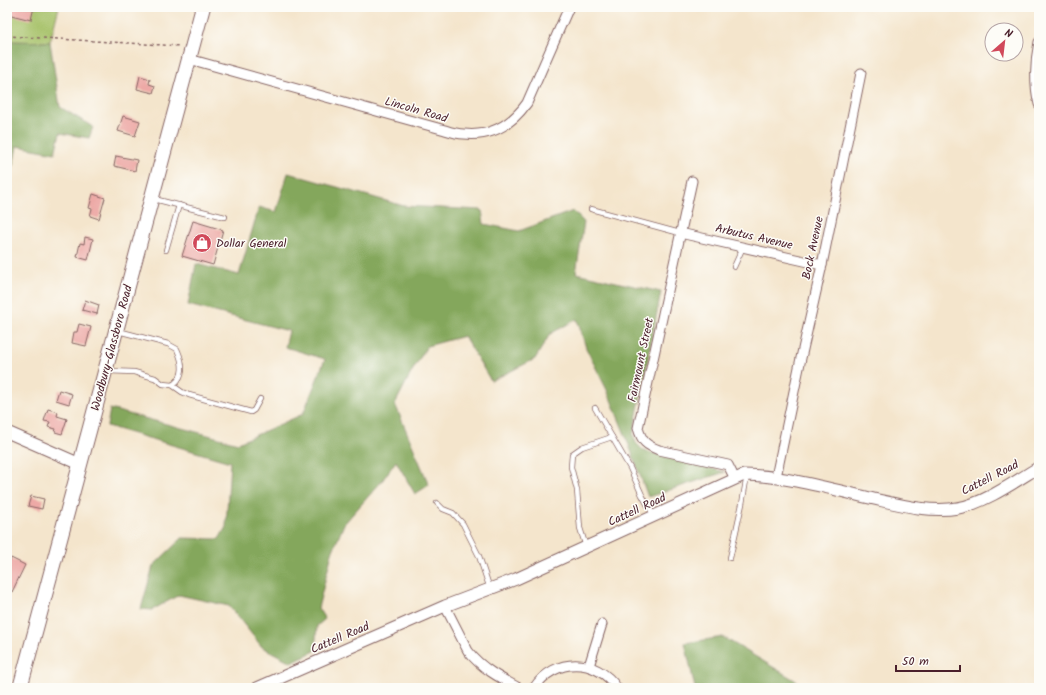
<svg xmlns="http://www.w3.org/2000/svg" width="1046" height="695" viewBox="0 0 1046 695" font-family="Kalam,sans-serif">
<rect width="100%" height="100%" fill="#fdfcf7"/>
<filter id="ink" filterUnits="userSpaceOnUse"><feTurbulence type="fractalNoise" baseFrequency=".025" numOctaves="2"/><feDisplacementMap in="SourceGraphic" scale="8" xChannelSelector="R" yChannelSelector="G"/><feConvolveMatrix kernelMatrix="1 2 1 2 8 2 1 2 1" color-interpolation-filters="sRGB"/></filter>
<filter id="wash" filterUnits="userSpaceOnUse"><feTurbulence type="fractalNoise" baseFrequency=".012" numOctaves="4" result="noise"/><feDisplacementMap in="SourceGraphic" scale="16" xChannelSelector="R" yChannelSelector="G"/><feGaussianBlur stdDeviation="0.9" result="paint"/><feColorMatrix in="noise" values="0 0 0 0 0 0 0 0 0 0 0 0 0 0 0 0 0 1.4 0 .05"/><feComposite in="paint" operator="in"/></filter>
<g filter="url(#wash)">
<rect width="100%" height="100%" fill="#f4e5cc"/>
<path fill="#a6c167" stroke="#787049" d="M7,7h52l-9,35 -43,-1z"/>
<g fill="#84a75c" stroke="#676344">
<path d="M7,41l43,1 10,65 33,20 -4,11 -29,-5 -5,20 -38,-7 -4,21 -6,-2z"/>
<path d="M288,173l116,33 78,4 2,14 35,7 54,-20 11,11 -8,51 85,19 -28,143 3,8 8,8 81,21 -77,25 -22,-60 -19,-47 -21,-42 -9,-29 -27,15 -15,25 -44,22 -27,-45 -37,10 -16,27 -16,31 34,81 -14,9 -19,-33 -14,20 -38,43 -12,29 -14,55 7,11 -8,7 -2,25 -24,11 -29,-15 -33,-41 -50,-11 -27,15 -11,-1 12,-43 29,-28 37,1 7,-12 4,-65 -123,-36 3,-17 128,34 65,-29 22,-55 -40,-12 4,-16 -101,-26 8,-41 43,11 20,-68 17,5z"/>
<path d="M723,637l85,51h-113l-10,-45z"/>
</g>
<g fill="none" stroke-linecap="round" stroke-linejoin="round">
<path stroke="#3fb0b7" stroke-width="2.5" d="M810,688v-1"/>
</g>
<g id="blocks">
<g fill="#eda9a6">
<path d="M7,7h27l-3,13 -24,-6z"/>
<path d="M140,76l10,3 -1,5 6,2 -2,7 -16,-4z"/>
<path d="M123,116l17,5 -5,15 -17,-5z"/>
<path d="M116,156l21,4 -2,11 -21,-5z"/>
<path d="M93,194l12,4 -6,21 -9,-3 2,-7 -3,-1z"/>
<path d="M193,221l30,9 -10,35 -31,-9z"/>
<path d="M85,237l8,2 -5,21 -11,-3 3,-14 4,1z"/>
<path d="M85,300l14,5 -2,9 -15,-4z"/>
<path d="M79,324l12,3 -5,19 -14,-3 2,-11h3z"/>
<path d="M59,390l13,4 -3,10 -13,-4z"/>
<path d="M48,409l10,3 -1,4 10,3 -5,15 -7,-2 1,-3 -8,-2 2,-5 -6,-1z"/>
<path d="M31,496l13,3 -2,10 -14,-3z"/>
<path d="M11,558l14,7 -13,27 -5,-3v-22z"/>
</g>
</g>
</g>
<g filter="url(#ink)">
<use href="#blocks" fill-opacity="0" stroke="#866463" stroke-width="1"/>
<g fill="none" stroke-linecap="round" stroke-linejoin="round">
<defs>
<g id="service">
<path d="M154,199l71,18"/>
<path d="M591,209l89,24"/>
<path d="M166,250l13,-45"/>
<path d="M734,267l9,-20"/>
<path d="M107,371l27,1 21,6 8,6 9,1 3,-2c11,-9 7,-23 2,-34l-9,-5 -50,-13"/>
<path d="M172,385l10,7 7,3 62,17 3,-2 6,-11"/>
<path d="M612,437l18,31 12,27 12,21"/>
<path d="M437,503l6,6 10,4 10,11 16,32 11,33"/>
<path d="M586,547l-6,-19 -3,-38 -6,-23 1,-13 10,-7 30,-10 -17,-29"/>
<path d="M730,558l12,-54 5,-29"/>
</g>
<g id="minor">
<path d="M1039,42c-4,19 -5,43 0,62"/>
<path d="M189,59l256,71c6,2 13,4 19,4 27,3 48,-10 63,-31l42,-96"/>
<path d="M692,181l-54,247c4,14 8,17 21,22l69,15 7,14"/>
<path d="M680,233l142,32"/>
<path d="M776,477l25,-119 21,-93 39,-192"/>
<path d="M445,606l23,45c13,17 32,27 51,37"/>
<path d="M589,666l13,-42"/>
<path d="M534,688c21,-31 62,-31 83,0"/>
</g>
<g id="tertiary">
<path d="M7,432l73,32"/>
<path d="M257,688l188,-82 71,-27 228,-104c44,1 87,14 130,24 27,6 57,14 84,9 27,-5 58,-27 81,-41"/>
</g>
<path id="primary" d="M20,688l183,-681"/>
</defs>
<use href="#service" stroke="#866463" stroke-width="6"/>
<use href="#minor" stroke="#866463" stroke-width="11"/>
<use href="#tertiary" stroke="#866463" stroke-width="13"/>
<use href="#primary" stroke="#866463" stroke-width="16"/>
<path stroke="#866463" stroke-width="1.5" stroke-dasharray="3 3" stroke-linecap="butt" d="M7,36l173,10"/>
<use href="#service" stroke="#fff" stroke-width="4.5"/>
<use href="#minor" stroke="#fff" stroke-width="9"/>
<use href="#tertiary" stroke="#fff" stroke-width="11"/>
<use href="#primary" stroke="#fff" stroke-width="14"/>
</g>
</g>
<defs>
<symbol id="shop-disc" viewBox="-11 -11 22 22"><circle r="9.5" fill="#d1495b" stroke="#fdfcf7"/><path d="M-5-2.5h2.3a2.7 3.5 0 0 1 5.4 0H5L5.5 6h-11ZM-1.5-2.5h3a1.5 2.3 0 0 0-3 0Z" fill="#fff"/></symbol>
</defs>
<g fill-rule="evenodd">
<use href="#shop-disc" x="191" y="232" width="22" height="22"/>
</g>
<g text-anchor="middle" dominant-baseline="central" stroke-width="3" stroke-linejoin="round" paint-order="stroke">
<g font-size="12" fill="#4a1f2b" stroke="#fdfcf7">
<text transform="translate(416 110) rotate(16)">Lincoln Road</text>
<text transform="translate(754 237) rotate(13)">Arbutus Avenue</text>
<text transform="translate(813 248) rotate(-78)">Bock Avenue</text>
<text transform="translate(112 348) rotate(-75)">Woodbury-Glassboro Road</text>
<text transform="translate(641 360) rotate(-78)">Fairmount Street</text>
<text transform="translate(990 478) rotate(-27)">Cattell Road</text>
<text transform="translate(637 510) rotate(-25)">Cattell Road</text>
<text transform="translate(340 638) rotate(-23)">Cattell Road</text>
</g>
<g font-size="12" fill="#4a1f2b" stroke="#fdfcf7" text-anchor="start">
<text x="216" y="243">Dollar General</text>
</g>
</g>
<rect width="1046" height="695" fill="none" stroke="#fdfcf7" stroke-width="24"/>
<g transform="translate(1004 42) rotate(28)"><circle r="19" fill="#fdfcf7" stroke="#b5a4a5"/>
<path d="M0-3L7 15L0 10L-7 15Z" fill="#d1495b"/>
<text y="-6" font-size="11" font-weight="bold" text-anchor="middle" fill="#4a1f2b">N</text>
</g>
<path d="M896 665v6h64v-6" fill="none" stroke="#4a1f2b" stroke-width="2"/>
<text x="902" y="665" font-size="12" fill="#4a1f2b" stroke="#fdfcf7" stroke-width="3" paint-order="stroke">50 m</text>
</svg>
